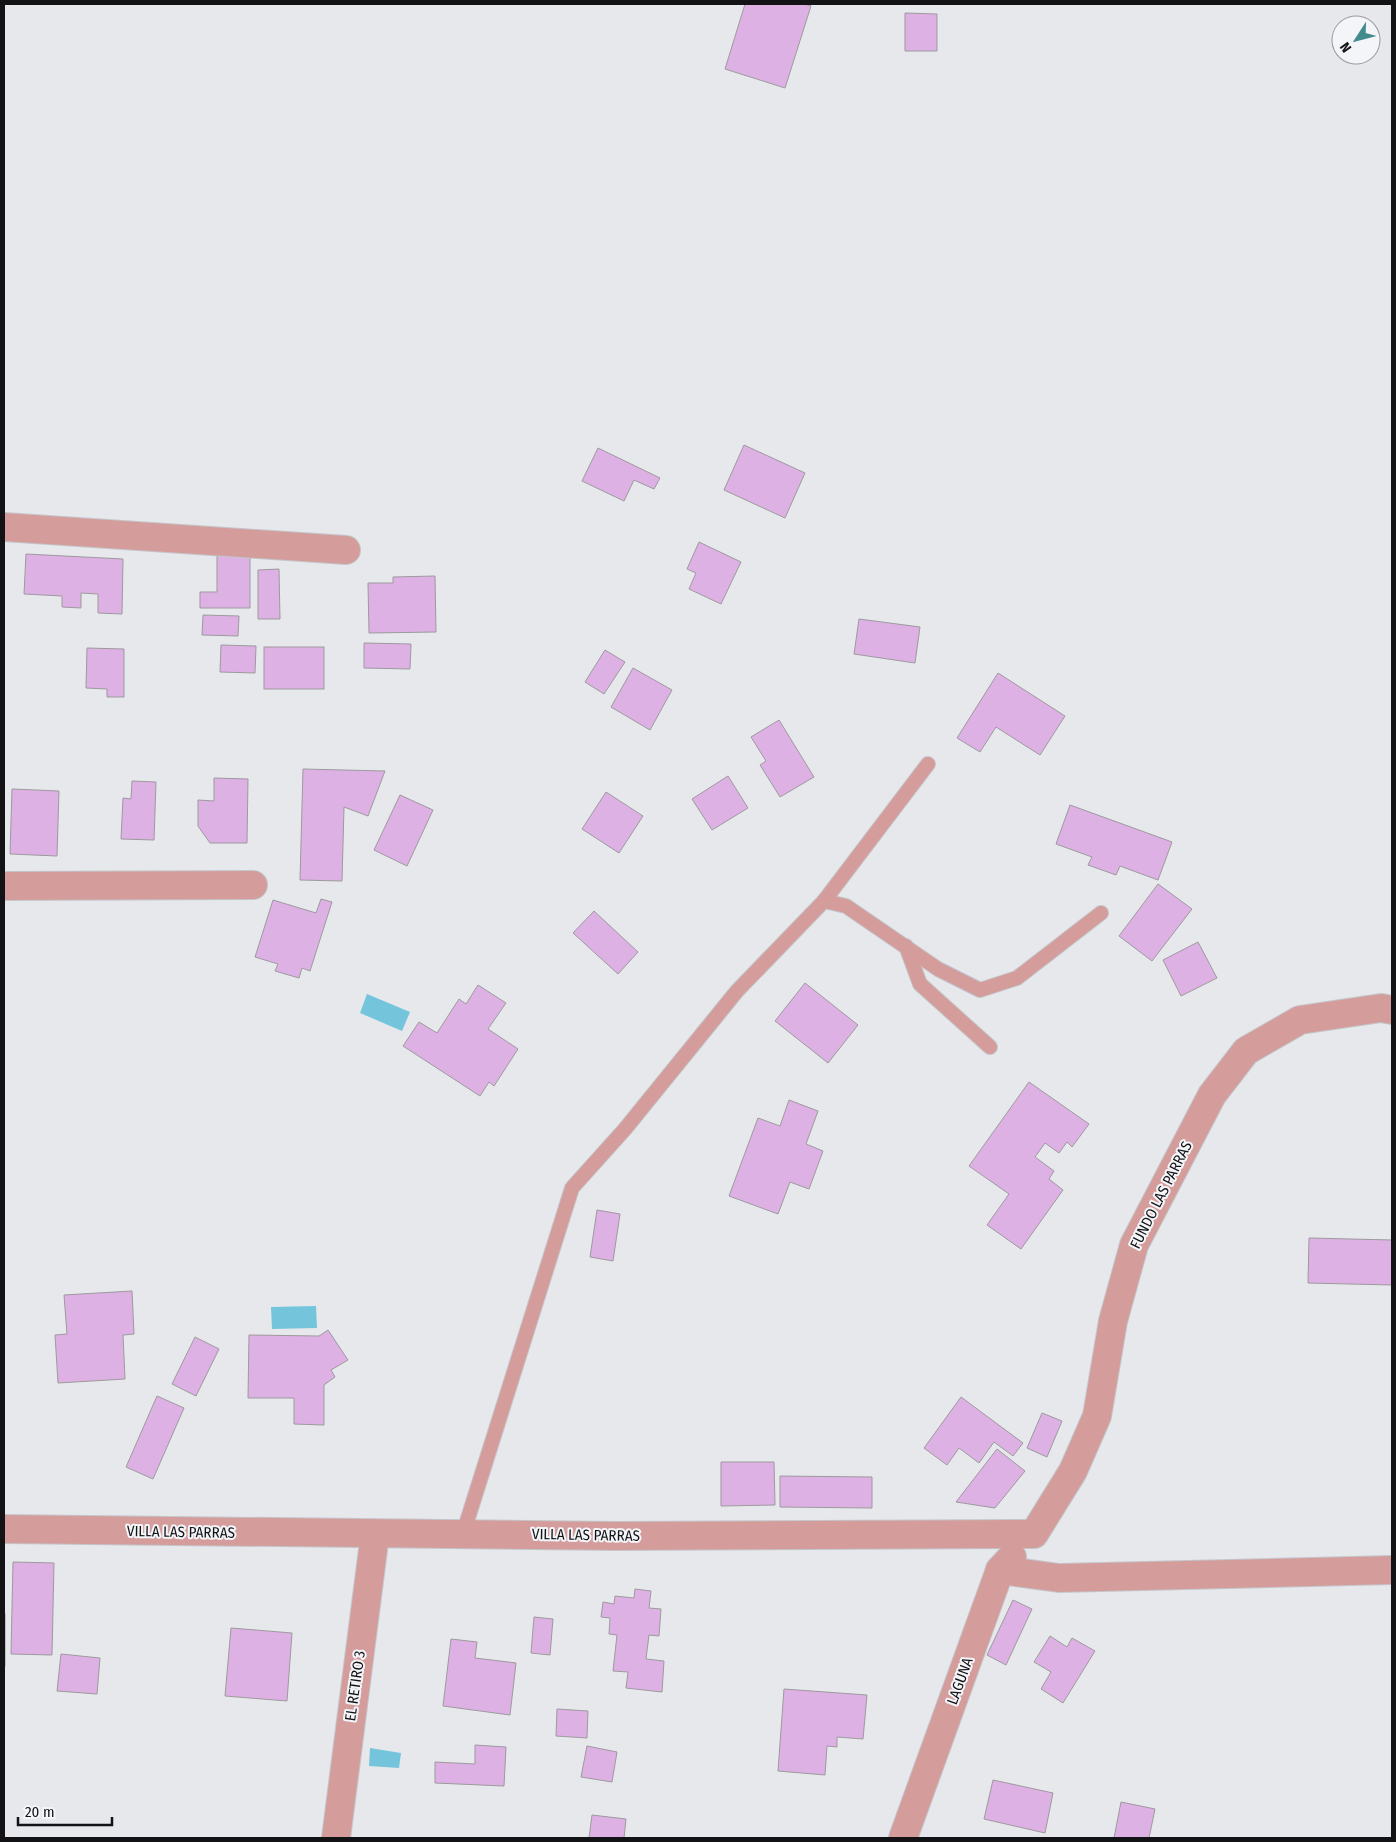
<svg xmlns="http://www.w3.org/2000/svg" width="1396" height="1842" viewBox="0 0 1396 1842" font-family="'Fira Sans Condensed',sans-serif">
<rect width="100%" height="100%" fill="#e6e8ec"/>
<g fill="#74c5dc">
<path d="M367,994l43,18 -8,19 -42,-18z"/>
<path d="M316,1306l1,22 -45,1 -1,-22z"/>
<path d="M370,1748l31,5 -2,15 -30,-2z"/>
</g>
<g fill="#deb1e5" stroke="#9d9a9d">
<path d="M745,4h59l7,2 -26,82 -60,-19z"/>
<path d="M905,13l32,1v37h-32z"/>
<path d="M744,445l61,28 -20,45 -61,-28z"/>
<path d="M598,448l62,30 -6,11 -20,-9 -10,21 -42,-20z"/>
<path d="M699,542l42,20 -20,42 -32,-15 7,-16 -9,-4z"/>
<path d="M26,554l97,5 -1,55 -24,-1v-19l-17,-1v15l-19,-1v-11l-38,-2z"/>
<path d="M217,554h33v54h-50v-16h17z"/>
<path d="M279,569l1,50h-22v-49z"/>
<path d="M435,576l1,56 -67,1 -1,-50h25v-6z"/>
<path d="M203,615l36,1 -1,20 -36,-1z"/>
<path d="M859,619l61,8 -5,36 -61,-9z"/>
<path d="M364,643l47,1 -1,25 -46,-1z"/>
<path d="M221,645l35,1 -1,27 -35,-1z"/>
<rect x="264" y="647" width="60" height="42"/>
<path d="M87,648l37,1v48h-17v-8l-21,-1z"/>
<path d="M605,650l20,12 -21,32 -19,-12z"/>
<path d="M633,668l39,22 -22,40 -39,-23z"/>
<path d="M998,673l67,43 -25,39 -44,-28 -16,25 -23,-14z"/>
<path d="M779,720l35,57 -34,20 -20,-32 6,-4 -15,-24z"/>
<path d="M303,769l82,2 -17,45 -24,-9 -2,74 -42,-1z"/>
<path d="M728,776l20,32 -36,22 -20,-31z"/>
<path d="M214,778l34,1 -1,64h-37l-12,-17v-26l16,1z"/>
<path d="M132,781l24,1 -2,58 -33,-1 2,-41 8,1z"/>
<path d="M12,789l47,2 -2,65 -47,-2z"/>
<path d="M606,792l37,24 -24,37 -37,-24z"/>
<path d="M400,795l33,15 -26,56 -33,-16z"/>
<path d="M1070,805l102,37 -14,38 -38,-14 -4,9 -28,-10 4,-8 -36,-13z"/>
<path d="M1158,884l34,25 -40,52 -33,-25z"/>
<path d="M321,899l11,3 -22,69 -8,-3 -3,10 -24,-7 3,-7 -23,-7 18,-57 43,13z"/>
<path d="M594,911l44,41 -20,22 -45,-41z"/>
<path d="M1198,942l19,36 -36,18 -18,-36z"/>
<path d="M805,983l53,42 -30,38 -53,-42z"/>
<path d="M478,985l28,18 -18,26 30,20 -24,37 -5,-4 -9,14 -77,-50 16,-24 18,11 22,-34 7,5z"/>
<path d="M1029,1082l60,42 -17,23 -5,-5 -8,11 -14,-10 -10,14 19,14 -5,8 14,11 -42,59 -34,-24 22,-31 -40,-28z"/>
<path d="M789,1100l29,11 -12,33 17,7 -14,38 -19,-7 -12,32 -49,-18 29,-78 22,8z"/>
<path d="M597,1210l23,4 -7,47 -23,-4z"/>
<path d="M1309,1238l83,2v45l-84,-2z"/>
<path d="M132,1291l2,43 -11,1 2,44 -67,4 -3,-48 12,-1 -3,-39z"/>
<path d="M328,1330l20,30 -17,10 4,7 -11,8v40l-30,-1v-26h-46l1,-63 70,1z"/>
<path d="M195,1337l24,12 -23,47 -24,-12z"/>
<path d="M157,1396l27,12 -31,71 -27,-12z"/>
<path d="M961,1397l62,46 -10,13 -19,-14 -15,21 -20,-15 -12,17 -23,-17z"/>
<path d="M1042,1413l20,8 -15,36 -20,-9z"/>
<path d="M997,1449l28,22 -30,37 -39,-6z"/>
<path d="M721,1462h53l1,43 -54,1z"/>
<path d="M780,1476l92,1v31l-92,-1z"/>
<path d="M13,1562l41,1 -2,92 -41,-1z"/>
<path d="M635,1589l16,2 -2,17 12,1 -2,27 -10,-1 -3,24 18,2 -2,31 -36,-4 2,-16 -15,-1 4,-36 -8,-1 1,-16 -9,-1 2,-15 11,2 1,-8 19,2z"/>
<path d="M1013,1600l19,9 -26,56 -19,-10z"/>
<rect x="4" y="1614" width="1" height="52"/>
<path d="M534,1617l19,2 -3,36 -19,-2z"/>
<path d="M231,1628l61,5 -5,68 -62,-5z"/>
<path d="M1050,1636l17,11 5,-9 23,13 -32,52 -22,-14 10,-17 -17,-10z"/>
<path d="M451,1639l26,3 -2,16 41,5 -6,52 -67,-9z"/>
<path d="M61,1654l39,4 -3,36 -40,-3z"/>
<path d="M784,1689l83,6 -4,44 -26,-2v10l-10,-1 -2,29 -47,-4z"/>
<path d="M557,1709l31,2 -1,27 -31,-2z"/>
<path d="M475,1745l31,2 -2,39 -69,-3v-21l40,2z"/>
<path d="M587,1746l30,6 -5,30 -31,-5z"/>
<path d="M993,1780l60,13 -8,40 -61,-14z"/>
<path d="M1121,1802l34,7 -6,29h-35z"/>
<path d="M592,1815l34,4 -2,19h-35z"/>
</g>
<g fill="none" stroke-linecap="round" stroke-linejoin="round">
<defs>
<g id="service">
<path d="M824,901l104,-137"/>
<path d="M906,946l14,38 70,63"/>
<path d="M463,1534l109,-346 53,-59 112,-138 87,-90 22,5 92,63 42,21 37,-12 84,-65"/>
</g>
<g id="minor">
<path d="M4,527l342,23"/>
<path d="M4,886l249,-1"/>
<path d="M4,1529l613,7 417,-2 39,-63 24,-55 16,-95 21,-76 78,-150 34,-44 54,-31 81,-12 11,2"/>
<path d="M1000,1570l59,8 333,-8"/>
<path d="M336,1838l39,-304"/>
<path d="M903,1838l97,-268 12,-13"/>
</g>
</defs>
<use href="#service" stroke="#c4c6ca" stroke-width="16"/>
<use href="#minor" stroke="#c4c6ca" stroke-width="30"/>
<use href="#service" stroke="#d49d9c" stroke-width="14"/>
<use href="#minor" stroke="#d49d9c" stroke-width="28"/>
</g>
<g text-anchor="middle" dominant-baseline="central" stroke-width="4" stroke-linejoin="round" paint-order="stroke">
<g font-size="15" fill="#131315" stroke="#f4f5f9">
<text transform="translate(1161 1195) rotate(-63)">FUNDO LAS PARRAS</text>
<text transform="translate(181 1532) rotate(1)">VILLA LAS PARRAS</text>
<text transform="translate(586 1535) rotate(1)">VILLA LAS PARRAS</text>
<text transform="translate(960 1681) rotate(-70)">LAGUNA</text>
<text transform="translate(355 1686) rotate(-82)">EL RETIRO 3</text>
</g>
</g>
<rect width="1396" height="1842" fill="none" stroke="#131315" stroke-width="10"/>
<g transform="translate(1356 40) rotate(234)"><circle r="24" fill="#f4f5f9" stroke="#9a9b9e"/>
<path d="M0-4L9 19L0 12L-9 19Z" fill="#438b8d"/>
<text y="-8" font-size="14" font-weight="bold" text-anchor="middle" fill="#131315">N</text>
</g>
<path d="M18 1817v8h94v-8" fill="none" stroke="#131315" stroke-width="2.5"/>
<text x="25" y="1817" font-size="15" fill="#131315" stroke="#f4f5f9" stroke-width="4" paint-order="stroke">20 m</text>
</svg>
